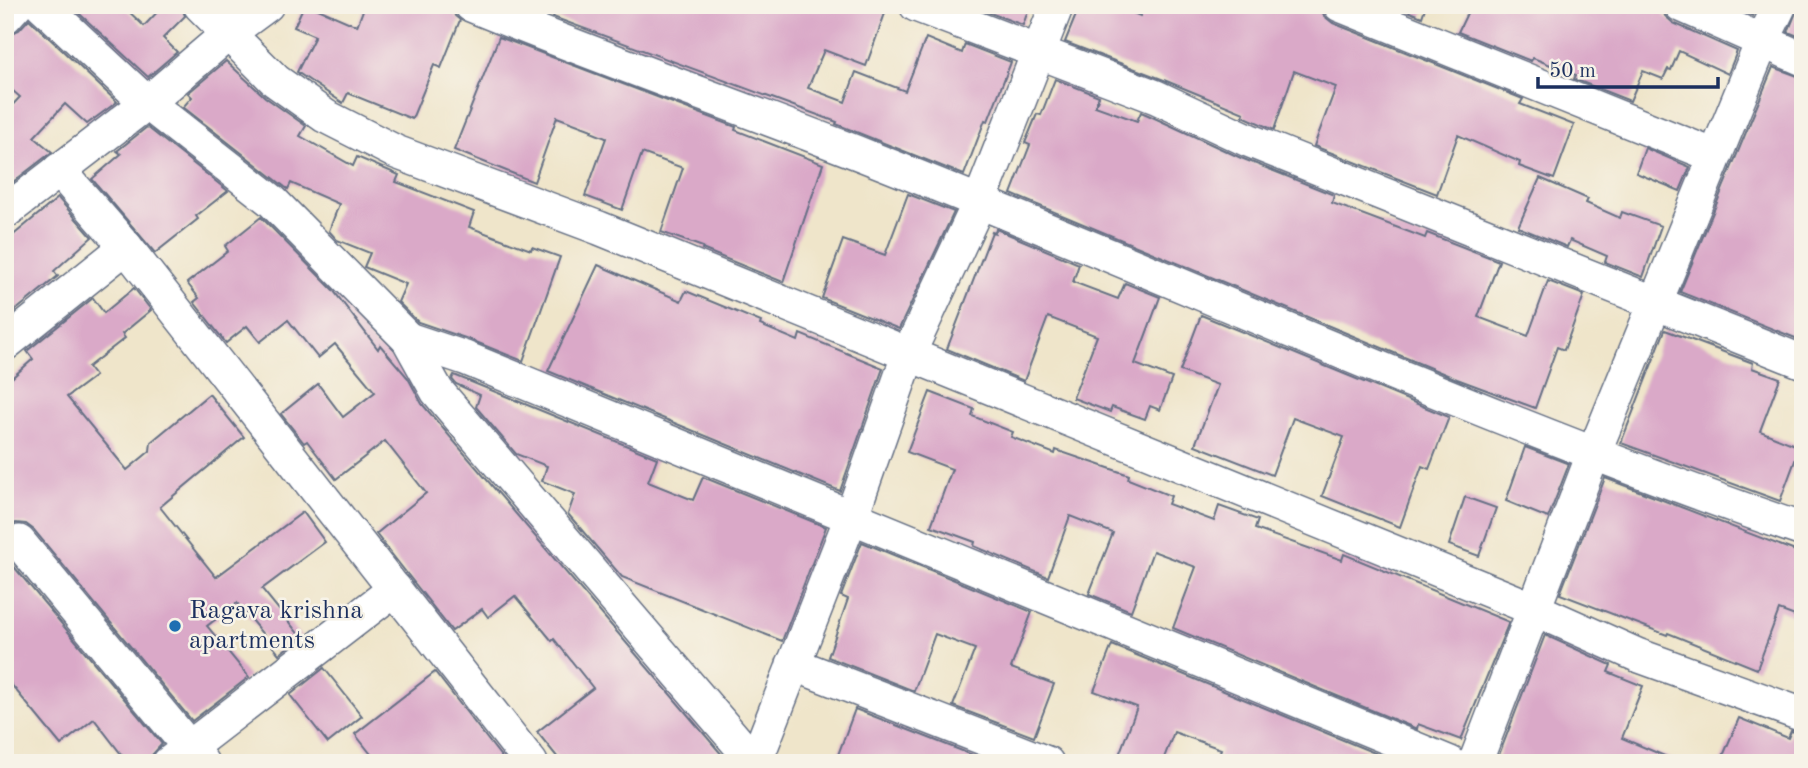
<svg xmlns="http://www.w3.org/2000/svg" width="1808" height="768" viewBox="0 0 1808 768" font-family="'Old Standard TT',serif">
<rect width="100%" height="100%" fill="#f7f3e8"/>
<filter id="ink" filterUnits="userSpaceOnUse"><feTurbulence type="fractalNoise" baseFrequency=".0143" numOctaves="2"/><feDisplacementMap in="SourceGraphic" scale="14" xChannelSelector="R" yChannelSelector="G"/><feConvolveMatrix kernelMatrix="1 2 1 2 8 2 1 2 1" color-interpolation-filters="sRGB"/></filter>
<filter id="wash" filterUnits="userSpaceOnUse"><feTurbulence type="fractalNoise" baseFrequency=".00686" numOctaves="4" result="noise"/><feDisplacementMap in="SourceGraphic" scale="28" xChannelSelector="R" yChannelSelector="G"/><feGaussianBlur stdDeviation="1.57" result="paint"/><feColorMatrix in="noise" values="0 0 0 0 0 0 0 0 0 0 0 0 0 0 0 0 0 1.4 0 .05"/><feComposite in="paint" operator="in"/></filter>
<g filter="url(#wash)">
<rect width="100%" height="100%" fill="#efe5ca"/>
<g id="blocks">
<g fill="#daa9c8">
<path d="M70,5h52l22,21 20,-21h17l4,11 -22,22 14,14 -29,25z"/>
<path d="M304,5h5l48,21 8,-21h87l3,11 5,4 -19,48 -7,-3 -22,54 -64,-26 -5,10 -46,-31 18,-36 -21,-9z"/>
<path d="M557,5h331l-22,61 -42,-16 -16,38 37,14 11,-30 49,19 21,-53 36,15 3,-9 46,18 -23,59 -3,-1 -21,55 -128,-51 1,-2 -284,-105z"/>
<path d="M981,5h49l-7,20 -44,-16z"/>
<path d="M1080,5h34l26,11 4,-11h177l3,11 9,7 190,76 -3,5 54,21 -20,54 -35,-13 1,-4 -62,-27 -21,59 -123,-48 22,-59 -42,-16 -20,59 -31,-14 1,-3 -80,-33 -99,-38z"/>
<path d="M1392,5h34l-4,12z"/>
<path d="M1471,5h191l3,11 8,7 64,28 -9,23 -49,-23 -8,19 -3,-1 -5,10 -20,-8 -13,30 -56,-22 2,-4 -43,-17 -2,3 -73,-29z"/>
<path d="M1729,5h29l-5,11z"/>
<path d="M1799,5h4v33l-15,-6z"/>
<path d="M29,19l88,83 -30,22 -22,-20 -31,33 18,15 -47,36v-75l15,-16 -15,-13v-48l14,-6z"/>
<path d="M499,37l237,90 -1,3 88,34 -40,118 -81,-33 1,-2 -42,-15 22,-64 -41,-15 -20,57 -37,-14 21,-58 -15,-6 1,-2 -35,-13 -23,65 -80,-32z"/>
<path d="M226,61l39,36 41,29 -6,10 53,30 4,-9 42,18 -3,7 78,30 -5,15 62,23 1,-3 28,10 -37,104 -52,-21 -53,-18 -20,-20 8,-18 -42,-17 6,-14 -33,-13 -8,-9 10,-27 -48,-21 -3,6 -3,-2 -102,-80 9,-10 -4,-4z"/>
<path d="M1773,67l30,11v263l-123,-49z"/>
<path d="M1055,79l44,17 -4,10 42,15 4,-9 7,3 93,43 93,37 -2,8 93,35 2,-5 72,28 -21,56 50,19 20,-55 36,14 -20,55 -7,-3 -22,61 -78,-29 -446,-185 19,-49 -5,-2 12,-29 4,1z"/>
<path d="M147,127l81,64 -32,25 2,3 -43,34 -63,-74 29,-25 -4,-3z"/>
<path d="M1645,148l45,19 -10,24 -44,-18z"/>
<path d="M1540,178l48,21 -2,4 34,15 2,-6 39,14 -18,51 -38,-15 2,-6 -37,-16 -3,7 -49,-20z"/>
<path d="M908,194l46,18 -55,117 -77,-31 21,-58 42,15z"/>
<path d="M58,198l34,39 -38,34 4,5 -53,43v-77z"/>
<path d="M261,217l72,73 45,59 2,-4 28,33 14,26 307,359h-167l-25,-31 56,-44 -39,-49 -2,2 -37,-45 -27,21 -6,-8 -30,22 -76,-97 50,-41 -41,-52 -49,38 -29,-38 -3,2 -23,-29 37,-30 25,33 32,-25 -40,-48 -17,14 -30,-38 -28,22 -13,-16 -21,17 -32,-41 5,-4 -12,-15 41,-32 -3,-5z"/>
<path d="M996,229l83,35 -6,18 45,17 7,-16 35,14 -25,67 37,14 -12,32 -10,-4 -5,13 -33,-12 -2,5 -37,-14 24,-62 -49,-19 -24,64 -77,-32 45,-117 3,1z"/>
<path d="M598,265l83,36 5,-10 75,31 -1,3 38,16 2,-7 83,34 -43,123 -292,-120z"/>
<path d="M134,288l17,22 -29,24 3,4 -37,29 7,9 -28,21 60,73 23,-19 1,-9 58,-48 35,43 -84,70 56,70 87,-65 22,30 -63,47 39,48 -22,17 -42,-51 -30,23 42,51 -57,44 -158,-191 -8,-6 -10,-1 -11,6v-145l28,-25 -6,-8 66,-53 11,15z"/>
<path d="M1201,315l248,102 -20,52 -7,-3 -22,61 -78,-31 22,-59 -51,-19 -21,57 -77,-30 23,-60 -38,-14z"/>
<path d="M1665,330l88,33 -1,5 28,10 -20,53 40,16 -20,54 -159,-58z"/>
<path d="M454,375l203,83 -9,24 45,18 10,-23 123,50 -44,114 -160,-64 -54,-63 7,-20 -33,-13 5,-15 -31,-12 -40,-47 4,-12 -24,-11 -4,-5z"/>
<path d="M930,392l44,17 -2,7 41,16 -2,5 44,17 1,-4 73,25 -1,4 43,17 -3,8 46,17 5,-15 39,14 -3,9 87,31 2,-6 165,68 -48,118 -43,-16 -1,5 -244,-101 23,-61 -43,-16 -22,60 -42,-17 24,-61 -43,-17 -22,61 -74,-31 1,-4 -44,-16 21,-57 -45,-17z"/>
<path d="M1525,447l44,17 -21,54 -42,-17z"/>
<path d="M1605,478l198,76v65l-24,-9 -22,59 -89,-36 -1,2 -107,-41z"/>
<path d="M1465,497l31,11 -17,48 -30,-11z"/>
<path d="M862,542l170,70 -21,56 43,16 -20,53 -81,-31 22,-57 -40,-15 -21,57 -86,-34 20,-58 -7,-3z"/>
<path d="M5,556l157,188 -10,11 -2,8h-22l-34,-44 -33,26 -56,-68z"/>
<path d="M1545,635l66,30 -3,7 35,14 -21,52 59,25h-185z"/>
<path d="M1112,645l287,118h-183l5,-14 -47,-17 -12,31h-46l21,-56 -43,-16z"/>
<path d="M324,668l38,48 -34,27 -38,-48z"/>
<path d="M435,672l71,91h-128l-23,-29z"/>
<path d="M855,709l138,54h-158z"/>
<path d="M1739,718l49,20 3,-7 12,3v29h-83z"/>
</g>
</g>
</g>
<g filter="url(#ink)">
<use href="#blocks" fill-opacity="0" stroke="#656f84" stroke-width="2"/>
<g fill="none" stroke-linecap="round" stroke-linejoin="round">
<defs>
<g id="minor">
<path d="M42,5l105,98 125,98 136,138 29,52 318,372"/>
<path d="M200,5l76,76 49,35 71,36 203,76 935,381 103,46 166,60"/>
<path d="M471,5c131,54 265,100 397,152 312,123 617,264 935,373"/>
<path d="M916,5l240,92 92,43 555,222"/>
<path d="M1340,5l375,151"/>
<path d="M1681,5l122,54"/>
<path d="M5,17l11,-12"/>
<path d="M59,170l67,77"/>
<path d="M5,212l142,-109 82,-70 38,-28"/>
<path d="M408,339l57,19 985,405"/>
<path d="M5,344l121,-97 405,516"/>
<path d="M19,542l183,221"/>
<path d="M793,664l254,99"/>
<path d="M169,763l226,-174"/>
<path d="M755,763l97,-248 57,-162 70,-150 78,-198"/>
<path d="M1475,763l118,-308 169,-413 18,-37"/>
</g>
</defs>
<use href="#minor" stroke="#656f84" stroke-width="36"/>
<use href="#minor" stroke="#fff" stroke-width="33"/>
</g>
</g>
<circle fill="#1f6fb2" stroke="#f7f3e8" stroke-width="2.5" cx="175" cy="626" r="7"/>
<g text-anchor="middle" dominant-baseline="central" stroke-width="5" stroke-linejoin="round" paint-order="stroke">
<g font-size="26" fill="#1b2f5e" stroke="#f7f3e8" text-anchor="start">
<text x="189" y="611">Ragava krishna<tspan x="189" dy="30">apartments</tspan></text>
</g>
</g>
<rect width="1808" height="768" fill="none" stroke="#f7f3e8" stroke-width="28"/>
<path d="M1538 77v10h180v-10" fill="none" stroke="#1b2f5e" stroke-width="3.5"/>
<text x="1549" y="77" font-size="21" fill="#1b2f5e" stroke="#f7f3e8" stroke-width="5" paint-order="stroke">50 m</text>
</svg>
